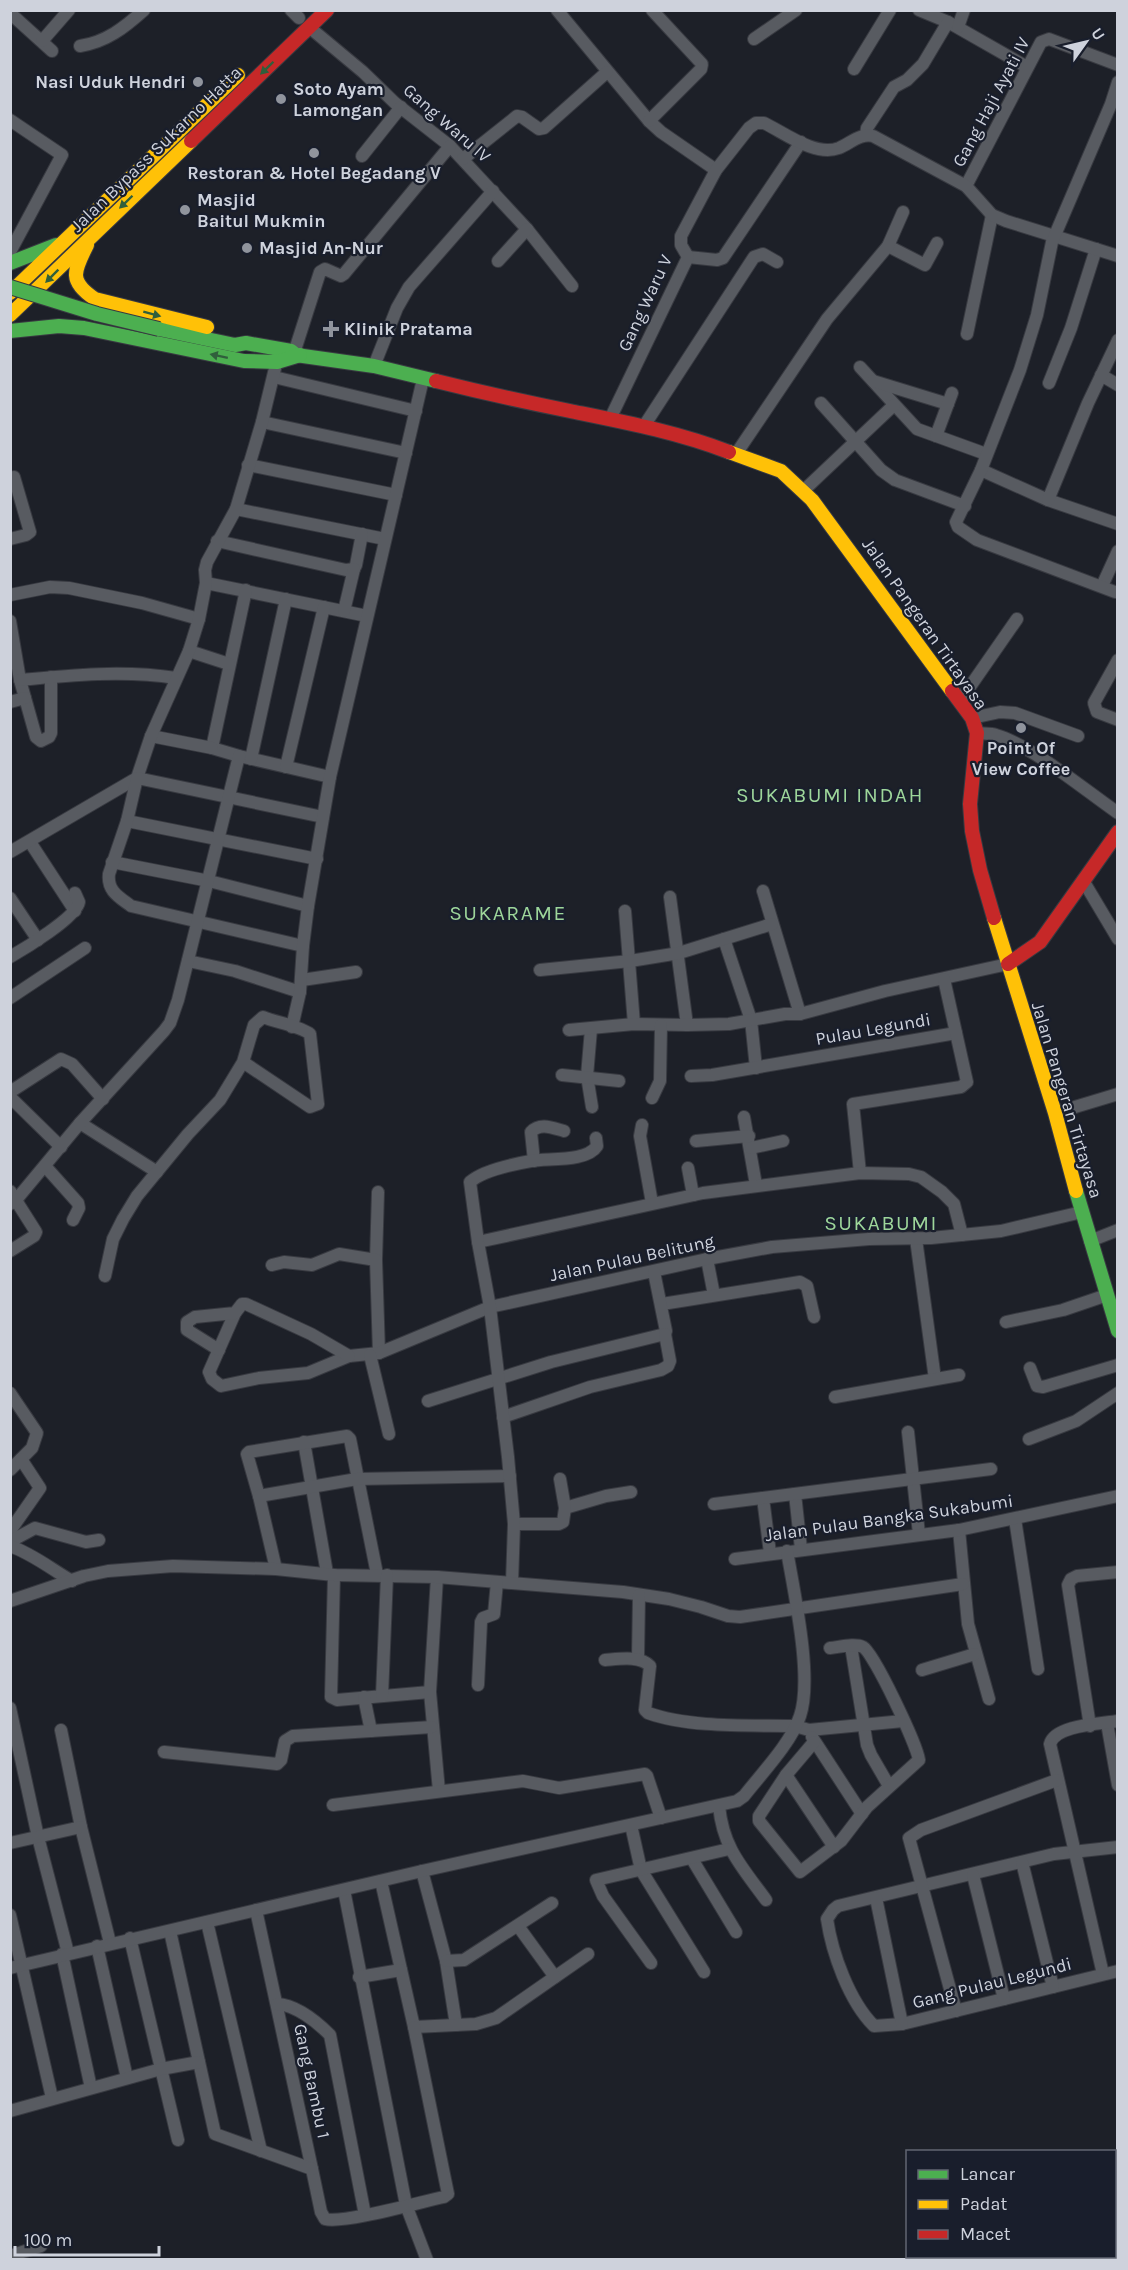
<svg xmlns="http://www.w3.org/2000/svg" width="1128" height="2270" viewBox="0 0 1128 2270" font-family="Karla,sans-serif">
<rect width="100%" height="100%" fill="#1d2028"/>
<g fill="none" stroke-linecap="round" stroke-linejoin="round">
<defs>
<g id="street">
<path d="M291,10l8,8"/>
<path d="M557,10l92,111 12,11 55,38"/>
<path d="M919,10l29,12 79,45"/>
<path d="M10,13l42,38"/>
<path d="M309,27l54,45 32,31 55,43 77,83 45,57"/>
<path d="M958,27l6,-17"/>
<path d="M754,39l42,-29"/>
<path d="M42,41l27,-31"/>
<path d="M80,46c26,-4 44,-18 64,-36"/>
<path d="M854,69l36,-59"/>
<path d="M10,120l52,35 -52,97"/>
<path d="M649,121l52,-52 1,-5 -50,-54"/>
<path d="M866,134l1,-6 27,-41 13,-7 16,-16 25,-42"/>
<path d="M362,156l39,-49"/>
<path d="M463,159l54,-43 5,1 17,12 5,-1 63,-56"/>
<path d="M966,186l75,-144 8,-3 69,26"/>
<path d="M888,246l37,19 12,-22"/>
<path d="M688,257l29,3 6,-2 78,-116"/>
<path d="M498,261l29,-32"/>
<path d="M967,334l25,-119"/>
<path d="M295,350l25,-78 5,-3 16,7 3,-2 106,-128"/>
<path d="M374,366l23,-58 12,-21 84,-96"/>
<path d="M860,367l57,62 69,25"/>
<path d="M1101,375l17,10"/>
<path d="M274,377l142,34"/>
<path d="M873,381l75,23"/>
<path d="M1049,383l22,-55 25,-79"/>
<path d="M821,403l60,67 14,10 70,26"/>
<path d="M610,419l78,-162 -7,-12v-9l35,-66 33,-42 7,-5h8c21,10 51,34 75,25 12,-5 21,-15 34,-12l93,50 26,29 14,6 112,35"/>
<path d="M262,422l144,31"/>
<path d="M644,426l110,-169 9,-3 14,8"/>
<path d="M936,436l16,-43"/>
<path d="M736,454l91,-135 61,-73 15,-34"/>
<path d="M248,465l148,30"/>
<path d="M981,470l67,30 70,24"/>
<path d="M803,491l91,-86"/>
<path d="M1048,500l40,-97 30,-63"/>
<path d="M236,509l149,30"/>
<path d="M10,539l16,-4 4,-3 -16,-55"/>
<path d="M217,541l129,29 8,-1 2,-4 6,-31"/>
<path d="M206,583l161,33"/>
<path d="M1102,586l16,-35"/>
<path d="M246,590l-34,158 27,8 91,21"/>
<path d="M1115,592l-138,-52 -19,-13 -2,-5 25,-52 39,-100 17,-55 15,-73 59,-138 7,-22"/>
<path d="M10,595l40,-8 19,1 73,15 57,16"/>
<path d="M344,611l10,-42"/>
<path d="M10,621l10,59 16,57 5,4 8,-4 2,-4v-56"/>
<path d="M189,651l40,13"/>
<path d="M1118,660l-24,43 3,9 21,8"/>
<path d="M20,680c52,-5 104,-10 156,-2"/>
<path d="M960,701l57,-82"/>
<path d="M10,702l15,-4"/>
<path d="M972,718l28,-6 15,1 63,23"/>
<path d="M977,733c6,1 13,0 19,2 35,10 90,56 122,78"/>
<path d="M151,736l61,12"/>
<path d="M251,759l35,-160"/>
<path d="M286,767l38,-160"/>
<path d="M127,821l190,38"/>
<path d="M30,842l45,69"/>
<path d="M10,852l127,-74 14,-42 38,-85 10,-32 7,-36 -1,-13 2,-8 29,-53 26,-87 16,-66"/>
<path d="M112,862l97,19 99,25"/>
<path d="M1084,882l34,57"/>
<path d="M763,891l37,123"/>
<path d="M670,897l17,128"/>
<path d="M10,898l28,42"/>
<path d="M625,911l9,113"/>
<path d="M724,939l27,81 5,48"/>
<path d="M303,946l-172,-40c-12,-9 -24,-15 -22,-32l18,-53 10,-43 186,39"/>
<path d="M10,957c14,-8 67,-40 69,-55l-4,-9"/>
<path d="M188,961l47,10 65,21"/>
<path d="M540,970l90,-9 49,-8 93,-29"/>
<path d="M302,980l54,-8"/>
<path d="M10,998l75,-50"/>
<path d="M292,1027l8,-35 3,-46 5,-40 22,-129 93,-398"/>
<path d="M591,1029l-4,47 5,31"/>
<path d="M569,1030l65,-6 53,1 42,-1 56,-10h15l85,-23 123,-27"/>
<path d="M562,1075l57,6"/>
<path d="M691,1076l21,-1 244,-42"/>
<path d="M10,1092l51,-33 11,5 31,35"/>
<path d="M10,1097l51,50"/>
<path d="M652,1098l8,-17 1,-56"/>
<path d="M1055,1113l63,-19"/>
<path d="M744,1117l12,68"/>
<path d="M80,1123l77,49"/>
<path d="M642,1125l-2,11 12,67"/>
<path d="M696,1141l53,-5"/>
<path d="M751,1148l32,-7"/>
<path d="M534,1161l-3,-29c9,-10 22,-4 33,-1"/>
<path d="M45,1166l33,37 1,5 -6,12"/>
<path d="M688,1168l5,27"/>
<path d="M860,1173l-7,-69 108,-17 6,-5 -23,-103"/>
<path d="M10,1191l26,41 -2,4 -24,15"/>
<path d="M10,1204l6,-4 64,-77 84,-92 6,-8 8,-23 61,-244"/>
<path d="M916,1239l19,140"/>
<path d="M1090,1241l28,-11"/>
<path d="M478,1242l225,-49 157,-20 49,1 12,3 21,15 12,12 8,31"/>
<path d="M707,1259l7,36"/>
<path d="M376,1260l2,-68"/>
<path d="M272,1265l12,-3 28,3 27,-11 37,6 3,93"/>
<path d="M105,1276l8,-37 10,-20 14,-23 51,-62 32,-34 23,-38 11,-37 9,-8c12,5 39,10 47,17l8,70 -8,3 -67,-45"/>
<path d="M662,1304l138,-22 7,4 7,31"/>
<path d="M235,1313l-26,59 3,7 9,7 38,-8 49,-5 41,-17 30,-3 111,-46 217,-48 65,-12 97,-8 62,-1 70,-7 81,-19"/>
<path d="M1006,1322l57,-12 44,-15"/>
<path d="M219,1350l-32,-20v-8l8,-5 40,-4 7,-9h4l65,30 38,22"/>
<path d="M370,1355l19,79"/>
<path d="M1030,1368l7,18 6,1 75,-22"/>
<path d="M10,1393l27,40 -5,15 -22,22"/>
<path d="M835,1397l124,-22"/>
<path d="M428,1401l123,-39 114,-28 1,-3 -12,-59"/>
<path d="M503,1417l87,-30 71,-17 7,-4 2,-5 -5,-27"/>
<path d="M908,1432l11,102"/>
<path d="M1029,1439l47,-18 42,-28"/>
<path d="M304,1442l23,131"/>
<path d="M795,1494l6,55"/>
<path d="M259,1496l-12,-42 2,-2 98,-16 3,3 27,135"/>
<path d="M763,1498l7,55"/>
<path d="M714,1504l277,-35"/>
<path d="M565,1508l41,-12 25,-4"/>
<path d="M1015,1519l23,150"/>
<path d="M514,1524h45l4,-2 2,-14 -5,-29"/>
<path d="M959,1530l9,94 21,75"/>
<path d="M10,1531l30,-43 -19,-29"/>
<path d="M11,1541l24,-13 51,14 13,-2"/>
<path d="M10,1546c23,8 41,23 62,35"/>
<path d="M735,1559l224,-29 159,-34"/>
<path d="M276,1569l-17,-73 98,-17 153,-3"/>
<path d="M334,1575l-3,122 6,3 93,-8"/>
<path d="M437,1577l-7,115 9,99"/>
<path d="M512,1583l2,-59 -6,-67 -18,-150 -12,-65 -8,-60c12,-11 44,-18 61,-21 18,-3 56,1 66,-15l-1,-8"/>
<path d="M10,1601l74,-25 24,-5 65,-5 103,3 58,6 103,2 186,15 46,7 32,8 27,9 12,1 223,-33"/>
<path d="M851,1646l16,99 4,10 18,31"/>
<path d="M638,1659l1,-64"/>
<path d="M605,1660c13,-1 35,-5 45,6l-5,44 3,3c41,15 103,12 147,13l14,4 94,-9"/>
<path d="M922,1670l53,-16"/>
<path d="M478,1685l3,-63 2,-4 11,-4 3,-32"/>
<path d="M382,1696l5,-121"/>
<path d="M364,1697l7,34"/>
<path d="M10,1708l28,129 30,116"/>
<path d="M1107,1723l11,62"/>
<path d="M1090,1726l-22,-141 3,-6 6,-3 41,-4"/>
<path d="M61,1730l20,97 29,116"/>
<path d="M812,1737l50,77"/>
<path d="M814,1742l-28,33 -27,41v5l41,51 41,-31 26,-34 52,-47c-2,-15 -45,-107 -56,-113 -8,-4 -23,0 -33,1"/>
<path d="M164,1752l113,12 4,-4 4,-19 8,-5 139,-9"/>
<path d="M786,1775l48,72"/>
<path d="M333,1805l190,-24 36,7 86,-14 2,2 14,42"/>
<path d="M719,1806c4,42 23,61 47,94"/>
<path d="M631,1825l10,45 63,102"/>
<path d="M10,1843l71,-16"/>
<path d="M1118,1847l-64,7 -216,52 -5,4 -6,9c5,34 22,82 47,107l28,-2 216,-53"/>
<path d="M692,1859l44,73"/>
<path d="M1022,1862l31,125"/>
<path d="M422,1871l24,90 10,64"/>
<path d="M973,1875l31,124"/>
<path d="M381,1881l33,146 62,-3 20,-6 92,-64"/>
<path d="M344,1890l62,315 21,55"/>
<path d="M876,1898l26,126"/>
<path d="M256,1910l56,259 9,43 4,7c19,5 95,-17 119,-22l4,-3 -34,-167"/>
<path d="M10,1915l42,183"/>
<path d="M207,1922l54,229"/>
<path d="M518,1926l37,51"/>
<path d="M170,1931l45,203 97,35"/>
<path d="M130,1938l48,202"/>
<path d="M97,1946l30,132"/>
<path d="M62,1954l29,134"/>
<path d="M446,1961l18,-1 88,-57"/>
<path d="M651,1963l-48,-67 -7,-16 133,-31"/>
<path d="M10,1968l412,-97 315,-70 7,-5c18,-23 47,-53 56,-80 13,-38 -6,-124 -13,-165"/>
<path d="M1103,1974l-53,-230c5,-19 50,-20 68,-23"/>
<path d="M359,1977l42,-7"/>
<path d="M277,2004c19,1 40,18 53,31l35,180"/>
<path d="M956,2011l-47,-173 12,-8 136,-50"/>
<path d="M10,2111l151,-42 38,-7"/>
<path d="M10,2256l31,-10"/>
</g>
<g id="fast">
<path d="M10,263l46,-18"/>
<path d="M159,329l76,16 11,-2 45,8 5,4 78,11 62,15"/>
<path d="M10,331l49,-5 25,2 160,33 33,1 23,-7"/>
<path d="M1076,1191l42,140"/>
</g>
<g id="slow">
<path d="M87,245c-13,26 -19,36 8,54l112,28"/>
<path d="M10,293l228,-218"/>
<path d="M10,315l181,-174"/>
<path d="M729,452l52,19 31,29 140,191"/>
<path d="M994,918l61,195 21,78"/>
</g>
<g id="jam">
<path d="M191,141l136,-131"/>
<path d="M436,381c44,11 89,21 134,30 54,11 107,21 159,41"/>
<path d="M952,691l20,27 5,15 -7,71 2,27 8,39 14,48"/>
<path d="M1008,964l32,-22 78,-110"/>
</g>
</defs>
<use href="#street" stroke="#383a41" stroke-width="14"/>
<use href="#fast" stroke="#383a41" stroke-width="16"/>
<use href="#slow" stroke="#383a41" stroke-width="16"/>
<use href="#jam" stroke="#383a41" stroke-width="16"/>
<use href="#street" stroke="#585b61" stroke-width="12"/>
<use href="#fast" stroke="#4caf50" stroke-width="14"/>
<use href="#slow" stroke="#ffc107" stroke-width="14"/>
<use href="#jam" stroke="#c62828" stroke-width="14"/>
<defs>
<path id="fast-bridge" d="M10,287l87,27 62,15"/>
</defs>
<use href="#fast-bridge" stroke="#383a41" stroke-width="16" stroke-linecap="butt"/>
<use href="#fast-bridge" stroke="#4caf50" stroke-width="14"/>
</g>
<defs><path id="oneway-solid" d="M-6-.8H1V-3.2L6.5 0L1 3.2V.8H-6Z" transform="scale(1.5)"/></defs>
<g fill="#305f3c">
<use href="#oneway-solid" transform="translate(267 68) rotate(136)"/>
<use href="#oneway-solid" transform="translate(126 202) rotate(136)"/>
<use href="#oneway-solid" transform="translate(52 276) rotate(135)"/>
<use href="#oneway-solid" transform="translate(152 314) rotate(15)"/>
<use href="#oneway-solid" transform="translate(219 356) rotate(-168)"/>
</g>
<g fill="#90949d" stroke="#191e2c" stroke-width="2">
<circle cx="198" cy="82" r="6"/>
<circle cx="281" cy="99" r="6"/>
<circle cx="314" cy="153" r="6"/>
<circle cx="185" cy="210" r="6"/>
<circle cx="247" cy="248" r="6"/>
<path d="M328 320h6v6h6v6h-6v6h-6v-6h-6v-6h6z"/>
<circle cx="1021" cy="728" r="6"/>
</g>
<g text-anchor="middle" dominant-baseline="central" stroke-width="4.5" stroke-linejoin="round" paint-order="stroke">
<g font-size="18" font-weight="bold" fill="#ced2dc" stroke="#191e2c" text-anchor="start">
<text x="186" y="82" text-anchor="end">Nasi Uduk Hendri</text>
<text x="293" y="89">Soto Ayam<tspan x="293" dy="21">Lamongan</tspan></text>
<text x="314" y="173" text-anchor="middle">Restoran &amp; Hotel Begadang V</text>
<text x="197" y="200">Masjid<tspan x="197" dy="21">Baitul Mukmin</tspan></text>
<text x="259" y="248">Masjid An-Nur</text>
<text x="344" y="329">Klinik Pratama</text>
<text x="1021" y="748" text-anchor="middle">Point Of<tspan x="1021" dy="21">View Coffee</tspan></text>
</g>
<g font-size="18" fill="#ced2dc" stroke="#191e2c">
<text transform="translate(991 102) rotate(-62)">Gang Haji Ayati IV</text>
<text transform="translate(447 123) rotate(41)">Gang Waru IV</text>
<text transform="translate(156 149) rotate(-44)">Jalan Bypass Sukarno Hatta</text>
<text transform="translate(645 303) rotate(-65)">Gang Waru V</text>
<text transform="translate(925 624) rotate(55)">Jalan Pangeran Tirtayasa</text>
<text transform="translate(873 1029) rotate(-10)">Pulau Legundi</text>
<text transform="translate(1067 1100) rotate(73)">Jalan Pangeran Tirtayasa</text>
<text transform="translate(632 1258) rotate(-12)">Jalan Pulau Belitung</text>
<text transform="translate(889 1518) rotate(-8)">Jalan Pulau Bangka Sukabumi</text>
<text transform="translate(992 1983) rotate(-14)">Gang Pulau Legundi</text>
<text transform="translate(312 2081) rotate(78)">Gang Bambu 1</text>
</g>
<g font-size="21" letter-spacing="1.5" fill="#9ed69a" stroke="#191e2c">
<text x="830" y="795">SUKABUMI INDAH</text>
<text x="508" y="913">SUKARAME</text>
<text x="881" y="1223">SUKABUMI</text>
</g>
</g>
<rect width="1128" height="2270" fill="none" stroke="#ced2dc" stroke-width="24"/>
<rect x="906" y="2150" width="210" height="108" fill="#191e2c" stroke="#616672" stroke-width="1.5"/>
<rect x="918" y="2170" width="30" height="9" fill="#4caf50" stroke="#616672" stroke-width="1.5"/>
<text x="960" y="2180" font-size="18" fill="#ced2dc">Lancar</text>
<rect x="918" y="2200" width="30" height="9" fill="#ffc107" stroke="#616672" stroke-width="1.5"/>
<text x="960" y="2210" font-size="18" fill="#ced2dc">Padat</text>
<rect x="918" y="2230" width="30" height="9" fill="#c62828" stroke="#616672" stroke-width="1.5"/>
<text x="960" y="2240" font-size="18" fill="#ced2dc">Macet</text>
<g transform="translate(1086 42) rotate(56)" stroke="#191e2c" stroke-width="4.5" paint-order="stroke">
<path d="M0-4.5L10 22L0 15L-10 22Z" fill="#ced2dc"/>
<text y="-9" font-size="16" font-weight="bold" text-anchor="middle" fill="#ced2dc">U</text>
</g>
<path d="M15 2246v9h144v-9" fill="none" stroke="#ced2dc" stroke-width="3"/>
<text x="24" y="2246" font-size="18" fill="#ced2dc" stroke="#191e2c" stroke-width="4.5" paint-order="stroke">100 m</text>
</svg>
